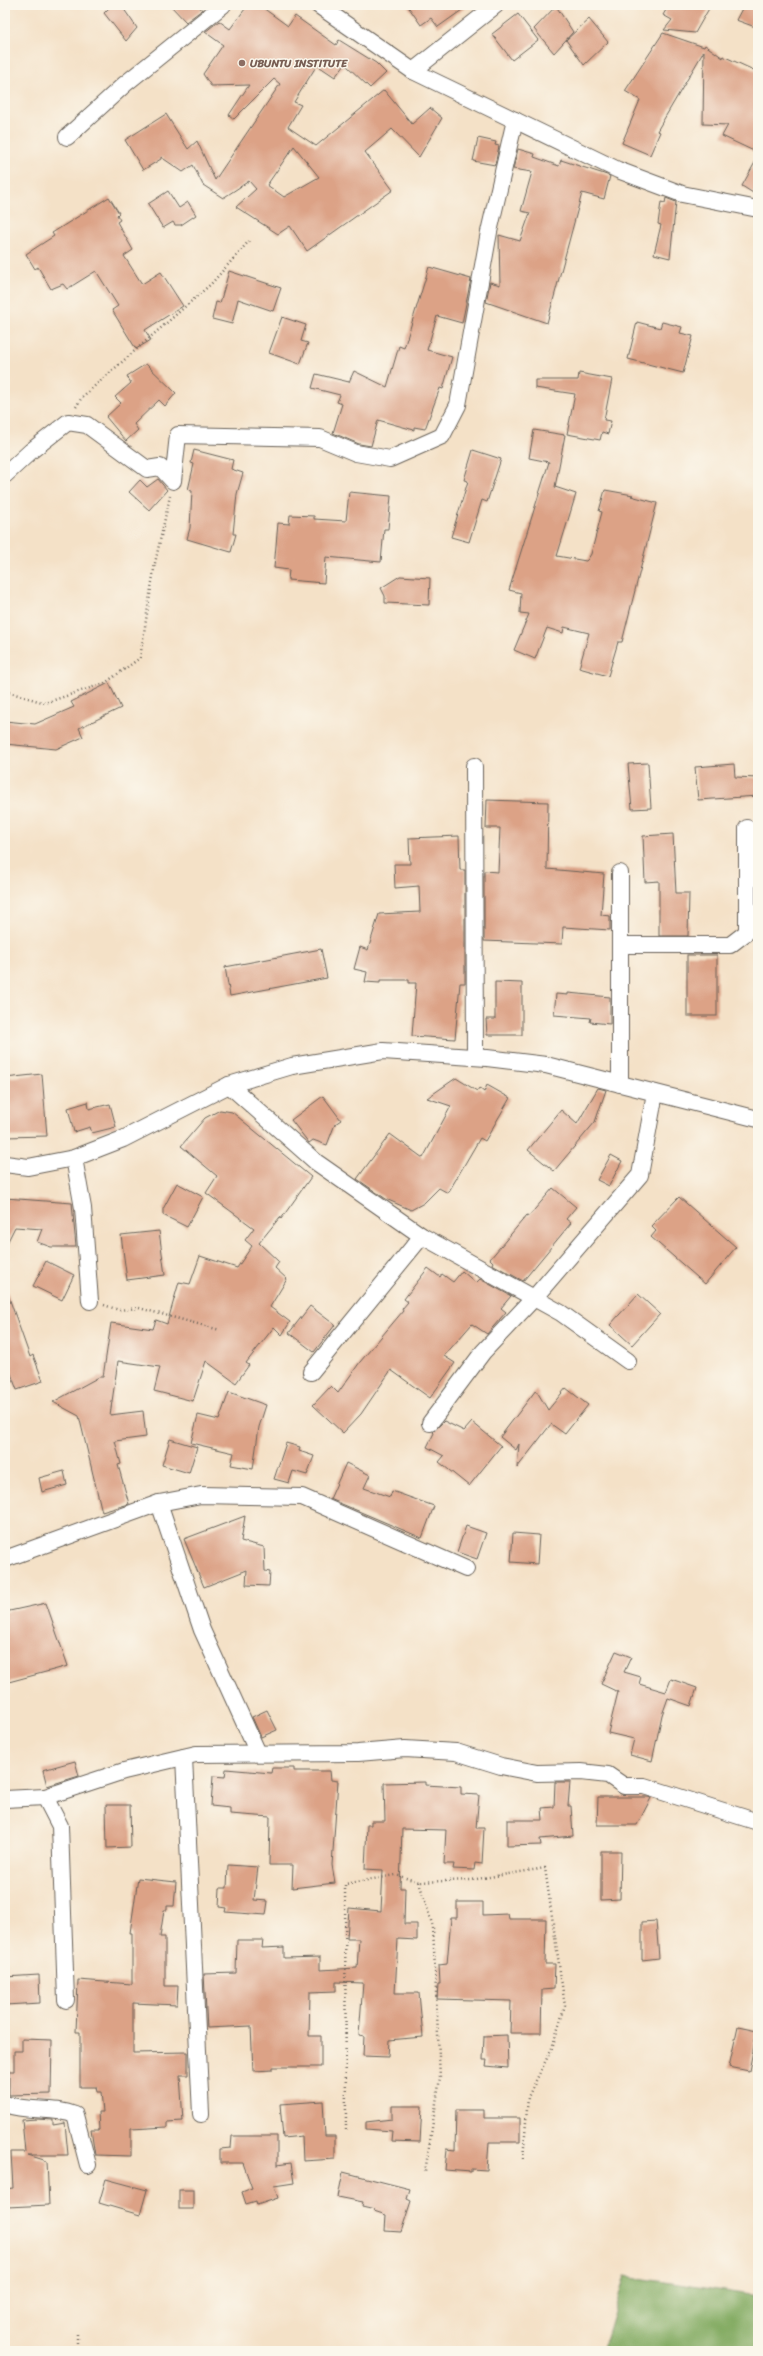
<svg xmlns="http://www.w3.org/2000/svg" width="763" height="2356" viewBox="0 0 763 2356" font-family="Sriracha,sans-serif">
<rect width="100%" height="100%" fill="#fbf7ec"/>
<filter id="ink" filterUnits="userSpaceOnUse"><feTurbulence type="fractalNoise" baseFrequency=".025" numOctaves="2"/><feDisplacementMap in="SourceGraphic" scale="8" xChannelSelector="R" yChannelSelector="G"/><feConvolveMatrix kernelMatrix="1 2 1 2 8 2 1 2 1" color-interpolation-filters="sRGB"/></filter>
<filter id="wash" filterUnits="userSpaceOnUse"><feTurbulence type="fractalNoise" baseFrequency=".012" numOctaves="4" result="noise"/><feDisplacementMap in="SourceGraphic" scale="16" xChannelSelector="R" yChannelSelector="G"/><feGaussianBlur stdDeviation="0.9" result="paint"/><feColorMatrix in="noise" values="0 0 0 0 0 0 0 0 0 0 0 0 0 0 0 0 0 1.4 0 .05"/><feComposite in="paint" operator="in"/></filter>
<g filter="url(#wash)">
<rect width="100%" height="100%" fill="#f4e1c7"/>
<path fill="#84ac63" stroke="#506440" d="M625,2276l133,20v55h-156z"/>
<g id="blocks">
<g fill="#dca286" fill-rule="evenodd">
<path d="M112,5h9l16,23 -11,13 -22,-28z"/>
<path d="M170,5h28l4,5 -16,12z"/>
<path d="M248,5h11l29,21 7,-10 41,29 3,-5 37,23 10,10 -16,15 -25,-24 -10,13 -18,-12 -23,37 7,3 -13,22 28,19 68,-56 28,34 18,-16 12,10 -23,39 -27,-28 -27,23 28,38 -86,61 -17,-25 -12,8 -42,-27 20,-18 -7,-8 -26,17 -20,-13 -10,-20 -10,7 -22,-15v2l-18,11 -18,-30 41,-26 22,35 9,-8 18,39 65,-96 -6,-5 -40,40 -5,-4 20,-30 -38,1 -8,-12 20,-29 -18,-13 14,-11 11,8zM294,146l25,31 -35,20 -17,-12z"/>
<path d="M407,5h62l-31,22 -7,-9 -10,7z"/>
<path d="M669,5h42l-16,28 -31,-3 8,-10 -9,-5z"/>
<path d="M744,5h14v23l-22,-8z"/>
<path d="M556,6l17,26 -19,21 -20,-24z"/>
<path d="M518,14l20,26 -26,20 -20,-26z"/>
<path d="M589,19l19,23 -24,23 -18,-25z"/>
<path d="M663,33l41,14 1,-2 18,13v-2l35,16v81l-36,-17 6,-11 -25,-1 1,-73 -47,80 3,1 -10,23 -28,-12 18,-43 -15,-9z"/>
<path d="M478,138l18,4 -1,3 4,1 -4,19 -22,-4z"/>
<path d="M518,149l17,5 -1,3 25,9 2,-6 49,16 -6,23 -22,-6 -35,130 -61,-21 4,-20 10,3 -1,-50 21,6 10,-28 -9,-2 11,-39 -19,-3z"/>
<path d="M758,157v39l-16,-10z"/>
<path d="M168,191l11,17 9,-6 8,13 -15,10h-6l-2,-3 -10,6 -15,-24z"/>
<path d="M109,197l10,16 -2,2 3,5 -3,2 16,28 -9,6 18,28 19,-12 22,34 -38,24 6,10 -15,9 -24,-39 6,-4 -22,-35 -29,18 -4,-5 -12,5 -13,-22 -3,2 -9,-15 28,-18 -2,-3z"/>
<path d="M666,198l10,4 -6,56 -16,-4 7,-29 -3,-1 3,-22 4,1z"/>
<path d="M429,267l42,12 -9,44 -25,-7 -10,34 25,7 -9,32 -3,-1 -15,41 -11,-2v3l-36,-10 -7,26 -12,-2 -26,-11 9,-29 -5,-2 3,-7 -28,-7 4,-14 33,8 5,-11 33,16 12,-41 5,2z"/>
<path d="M229,271l52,17 -8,23 -35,-12 -6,25 -20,-5 4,-17 4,1z"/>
<path d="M282,317l24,8 -5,16 7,2 -8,21 -31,-11z"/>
<path d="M637,322l23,6 2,-6 20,5 -2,6 13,3 -10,37 -55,-14z"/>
<path d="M146,364l30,29 -11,13 -6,-6 -25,24 4,6 -12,11 -20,-24 15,-14 -6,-6 16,-14 -4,-7z"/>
<path d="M579,373l33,6 -8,41 7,1 -3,13 -6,-2 -2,8 -33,-6 8,-40 -40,-6v-8h43z"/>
<path d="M534,430l31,5 -10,52 21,7 -19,62 29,5 2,-2 3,-5 11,-42 -3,-1 6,-21 28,5 -2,1 26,7 -35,139h-4l-10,34 -29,-8 10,-35 -25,-6 -1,6 -16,-5 -12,31 -21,-9 15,-36 -9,-1 1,-20 -12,-3 40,-128 -20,-4z"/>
<path d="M194,450l39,10 -2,9 12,4 -6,21 -4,40h3l-5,18 -44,-13 3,-11 2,-37 -4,-1 6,-26 -3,-1z"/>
<path d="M473,450l28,9 -14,43 -5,-2 -13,42 -18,-5 17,-56 -4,-1z"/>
<path d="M158,479l9,11 -18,20 -20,-18 11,-12 7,7z"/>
<path d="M349,492l42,4 -3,33h-4l-3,33 -55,-5 -2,26 -36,-3 1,-10 -15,-2 4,-45 11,1 1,-9 24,1v3l32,2z"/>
<path d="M400,576l30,2 -1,27 -44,-2v-7l-4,-8z"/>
<path d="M109,683l12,25 -42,20 4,9 -27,12 -51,-5v-23l30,3 39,-17 -3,-5z"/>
<path d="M648,763l3,45 -19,1 -4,-45z"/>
<path d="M734,764l1,13 23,1v18l-60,4 -3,-33z"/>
<path d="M487,800l61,2 -1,67 57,5 -3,41 9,1v14l-47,-3 -1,17 -78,-3v-70l14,1 2,-44h-14z"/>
<path d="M673,834l3,59h13l-1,43h-29v-55l-14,1 -2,-46z"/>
<path d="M459,836l1,34h5v113h-5l-5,56 -43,-3 4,-53h-7v-3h-29v3l-15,-1 2,-10 -13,-3 6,-22 8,3 11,-36 41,-2 -1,-26 -24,2 -1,-24h16l-1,-26z"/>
<path d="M321,949l6,29 -97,18 -5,-29z"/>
<rect x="687" y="955" width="30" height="61"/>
<path d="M495,982l27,1v52h-35l-1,-16h9z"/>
<path d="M568,993l42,4v27l-20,-2 1,-4 -37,-3 2,-21 12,1z"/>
<path d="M42,1074l5,62 -42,1v-59z"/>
<path d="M456,1078l21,13 2,-3 5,4 3,-7 23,13 -25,43 -5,-3 -32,55 -9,-5 -15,15 -13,7 -25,-11 -29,-20 33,-45 33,24 28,-52 -24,-8z"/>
<path d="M598,1088l8,2 -11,32 -41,49 -26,-21 33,-40 16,14z"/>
<path d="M323,1096l18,24 -6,4 -8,21 -14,-5 -4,3 -18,-23z"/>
<path d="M88,1102l1,7 21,-5 6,23 -24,6 -2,-6 -16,5 -6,-24z"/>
<path d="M220,1110l12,2 79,65 -30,42 -1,-2 -21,26 20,19 -4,6 12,11 -17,28 20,15 -8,13 -8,-8 -28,36 3,2 -13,18 -30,-22 -13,40 -39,-10 6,-24 -42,-6 -8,54 33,-4 3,26 -31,4 6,23 -3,1 11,39 -27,8 -23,-96 -26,-14 46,-25h4l8,-54 42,6 3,-9 11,4 12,-42 11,2 10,-28 37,12 15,-22 -7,-6 9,-12 -48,-35 11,-17 -36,-30 24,-28z"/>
<path d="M611,1155l11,6 -13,25 -12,-6z"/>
<path d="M177,1183l26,14 -16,30 -24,-12v-6z"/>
<path d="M553,1188l23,19 -10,12 5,4 -48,58 -31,-17 1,-2 -3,-3 37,-44 2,1z"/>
<path d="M679,1197l57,50 -31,37 -54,-47 5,-6 -5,-5z"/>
<path d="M5,1198l67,5 4,44h-25l-14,-5 5,-13 -27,-2 -10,20z"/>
<path d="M159,1231l6,44 -38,5 -6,-45z"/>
<path d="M46,1261l28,14 -12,25 -29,-14z"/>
<path d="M428,1268l12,9 2,-3 11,8 9,-11 14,12 4,-4 31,17 -10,12 5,4 -19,22 -15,-10 -28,32 11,7 -25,35 -39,-28 -30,44 -18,19 -30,-28 18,-19 7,7 22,-31 43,-51 -1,-2 6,-7 -4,-3z"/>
<path d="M5,1292h2l23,65 3,-2 10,26 -26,9 -12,-32z"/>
<path d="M638,1294l22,20 -28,31 -22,-20z"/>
<path d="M310,1306l25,19 -21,27 -25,-19z"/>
<path d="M566,1388l22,17 -23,29 -14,-10 -34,44 2,-24 -3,6 -16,-13 36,-47 12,20z"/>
<path d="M229,1392l37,13 -7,22 -6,42 -22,-4 3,-12 -43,-10 7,-28 21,5z"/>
<path d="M444,1421l20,10 8,-9 29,24 -32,40 -30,-24 5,-6 -17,-9 7,-14 -1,-1z"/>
<path d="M170,1439l27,8 -8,26 -27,-8z"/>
<path d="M286,1443l14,4 -1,4 15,5 -7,19 -14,-4 -4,12 -15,-4z"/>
<path d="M346,1463l24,12 -6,13 26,9 2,-6 42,15 -12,32 -92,-39z"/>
<path d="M64,1471l3,14 -25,7 -3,-14z"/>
<path d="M245,1516l-4,25 23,6 1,24 5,1 -1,14 -23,-1 1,-15 -43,17 -20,-48z"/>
<path d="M466,1526l20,7 -9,26 -20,-7z"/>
<path d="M513,1533l26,2 -2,29 -26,-2z"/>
<path d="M46,1603l22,63 -63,17v-71z"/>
<path d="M616,1651l15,6 -7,15 17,5 -2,7 27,8 5,-13 26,9 -6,18 -23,-8 -6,17 -10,46 -22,-6 4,-16 -26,-6 10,-41 -17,-8z"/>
<path d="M267,1710l10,20 -16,7 -9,-20z"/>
<path d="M75,1761l4,15 -32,10 -4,-16z"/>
<path d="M272,1768h22v3h36l1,9 7,1 -6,84 3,18 -43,5 1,-23h-24l1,-48 -40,-3v-6l-19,-2 2,-30 12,1 1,-8 45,4z"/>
<path d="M425,1782v3l36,2v7l18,1 -3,33h8l-2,36 -7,-1 -1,7 -21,-1 1,-5h-10l2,-34 -44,-1 -2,59h5l-1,36h13v16l-19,-1 -3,54h24l4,44 -34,3 -1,17 -25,-1 1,-20 -5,-1 4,-52 -27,-1v9l-26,1 -1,44h12v31h-48v3l-20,1 -2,-45 -44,2 -3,-54 32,-1 1,-33h26l-1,8 22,-1v11l36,-1v13l37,-2 2,-29h-12l2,-31 32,3 2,-41 -18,-1 2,-44h4v-4h14l-1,-38z"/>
<path d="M555,1782h15l-2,24h3l2,30 -33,3 1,6 -34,1v-26h36l-1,-12 12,-1z"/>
<path d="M598,1797h50l3,1 -14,27h-40z"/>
<path d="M106,1805h24l1,42 -24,1z"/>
<path d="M601,1851h20l-1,48 -19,1z"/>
<path d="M228,1865l30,2 -4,33 14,1 -2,14 -41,-3 1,-4 -7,-1 1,-19h7z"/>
<path d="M138,1878l38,4 -2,24h-7v4h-3l-4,27h5v49h13l-1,19 -44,-2v50l55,-1v23h-8l3,46 -16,1v5l-36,2v27l-36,-1 -4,-25h8l-1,-18h5l-2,-20h-4l-1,-5h-16v-55h-4l2,-52 54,4v-51h-2z"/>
<path d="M457,1902h26v13l25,-1 1,5h37l-1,45h10l-1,25 -12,1 -1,43h-31l1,-32 -74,-2 1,-15h2l-1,-19 8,-1 4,-46h6z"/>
<path d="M656,1921l3,37 -17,2v-38z"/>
<path d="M39,1975l1,28 -35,2v-28z"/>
<path d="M738,2026l19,4 -8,41 -20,-4z"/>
<path d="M507,2035l1,33 -22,-2 1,-6h-4l1,-24z"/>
<path d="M22,2039l30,1 -1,54 -42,1v-24h5v-20h8z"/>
<path d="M323,2101l2,35h10v23l-32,2 -1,-25 -19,2 -3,-34z"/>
<path d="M392,2106h30l-2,36 -29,-1 1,-10 -26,-2v-7l26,-3z"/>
<path d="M456,2110h28v8h36v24h-31l-2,28 -16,-1v3l-26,-2 2,-21 8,1z"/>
<path d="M37,2119l16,1v5l12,-2 3,32h-40l19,6 2,44 -42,2 -1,-18 7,-1 -2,-36h14l-3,-32z"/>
<path d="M232,2136h45v29l14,-2 3,20 -20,3 4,12 -21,7 -1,-4 -10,3 -4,-12 10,-4 -9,-25h-23v-14l11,-1z"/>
<path d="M343,2172l67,17 -3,10 4,2 -10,31 -16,-1 1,-16 -12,-4 1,-2 -13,-3 1,-4 -25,-5z"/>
<path d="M106,2179l41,11 -7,25 -41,-12z"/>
<rect x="179" y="2190" width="14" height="19"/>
</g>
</g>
</g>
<g filter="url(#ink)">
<use href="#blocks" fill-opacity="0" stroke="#686158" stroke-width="1"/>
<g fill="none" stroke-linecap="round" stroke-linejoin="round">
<defs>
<g id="street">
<path d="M318,5l95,66 205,99 64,24 76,15"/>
<path d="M413,71l83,-66"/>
<path d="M67,137l58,-53 98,-79"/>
<path d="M5,475l26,-24 37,-29 19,3 60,44 13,-2 13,14 5,-46 142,3 36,15 34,6 52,-23 16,-31 31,-173 26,-112"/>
<path d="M474,766l1,291"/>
<path d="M620,945h110l17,-13v-104"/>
<path d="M620,1084v-211"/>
<path d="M229,1085l87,77 106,74 139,77 67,48"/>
<path d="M74,1158l9,50 7,93"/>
<path d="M5,1164l23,3 46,-9 49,-19 106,-54 63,-19 91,-15 104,7 59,7 212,54"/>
<path d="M311,1372l111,-136"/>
<path d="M430,1423l53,-71 51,-54 106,-123 15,-82"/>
<path d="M159,1503l43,127 56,123"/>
<path d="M5,1559l154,-56 42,-8 101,2 164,72"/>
<path d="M184,1757l17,357"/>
<path d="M45,1797l15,29 6,174"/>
<path d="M5,1799l40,-2 79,-26 72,-17 162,-1 47,-4 51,3 45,14 36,7 44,-1 27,3 16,11h20l114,36"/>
<path d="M5,2104c24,9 48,2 70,11l13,50"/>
</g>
</defs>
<use href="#street" stroke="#686158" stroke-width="18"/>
<g stroke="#686158" stroke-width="2.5" stroke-dasharray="1 3" stroke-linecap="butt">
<path d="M76,407l6,-10 129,-113 38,-43"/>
<path d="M5,691l40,12 60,-20 35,-25 15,-95 15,-67"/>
<path d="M104,1305l15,5 20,-2 81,22"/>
<path d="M419,1882l14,45 7,151 -15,94"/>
<path d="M346,2130l-1,-246 51,-9 23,7 52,-2 74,-12 20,138 -13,42 -24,49 -5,62"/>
<path d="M77,2334v17"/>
</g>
<use href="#street" stroke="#fff" stroke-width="16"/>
</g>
</g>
<circle fill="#8d6e63" stroke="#fbf7ec" stroke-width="1.5" cx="242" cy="63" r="4"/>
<g text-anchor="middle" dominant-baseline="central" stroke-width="3" stroke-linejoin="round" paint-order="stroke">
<g font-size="11" font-weight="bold" fill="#785e54" stroke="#fbf7ec" text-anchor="start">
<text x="250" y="63">UBUNTU INSTITUTE</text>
</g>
</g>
<rect width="763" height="2356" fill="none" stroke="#fbf7ec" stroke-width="20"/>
</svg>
